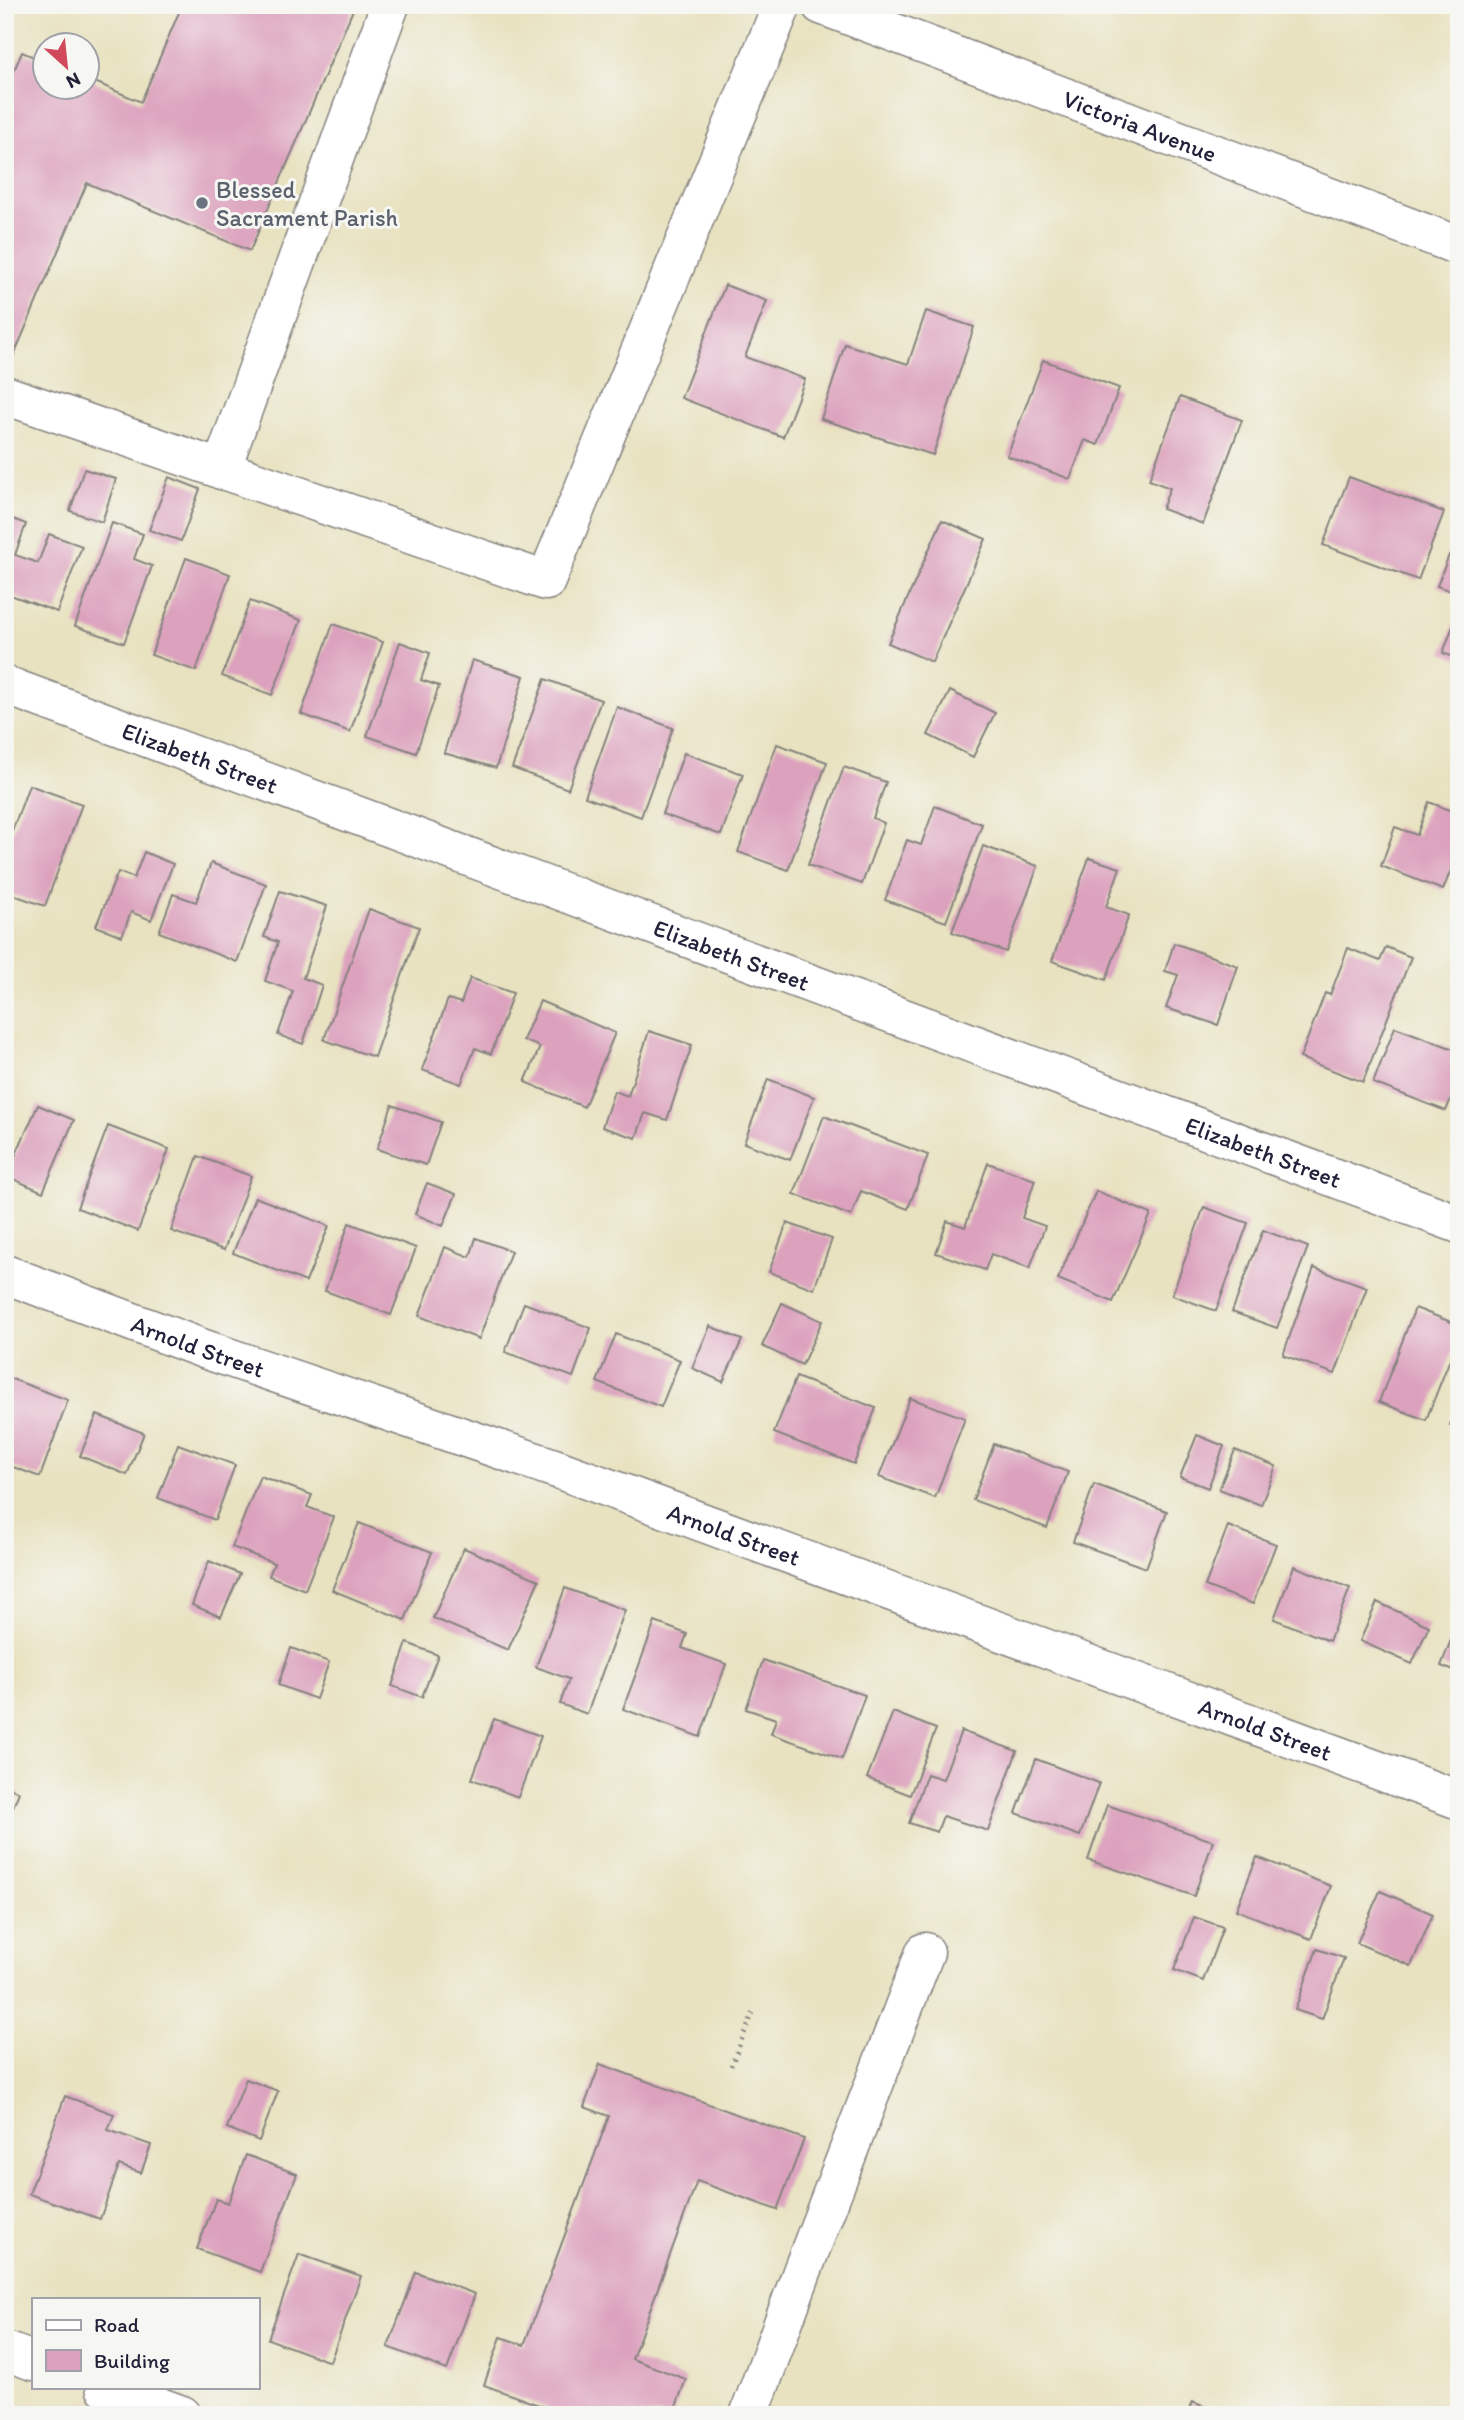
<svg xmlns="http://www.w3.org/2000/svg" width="1464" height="2420" viewBox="0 0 1464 2420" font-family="Itim,sans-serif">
<rect width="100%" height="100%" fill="#f6f6f2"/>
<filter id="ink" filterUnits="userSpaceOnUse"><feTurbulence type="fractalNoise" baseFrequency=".0143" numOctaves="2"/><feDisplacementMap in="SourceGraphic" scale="14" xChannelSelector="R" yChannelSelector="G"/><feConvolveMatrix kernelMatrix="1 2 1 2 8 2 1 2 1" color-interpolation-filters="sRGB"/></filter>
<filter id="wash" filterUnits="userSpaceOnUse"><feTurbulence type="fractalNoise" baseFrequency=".00686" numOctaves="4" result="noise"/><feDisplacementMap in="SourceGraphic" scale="28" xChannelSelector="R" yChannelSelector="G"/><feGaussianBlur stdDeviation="1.57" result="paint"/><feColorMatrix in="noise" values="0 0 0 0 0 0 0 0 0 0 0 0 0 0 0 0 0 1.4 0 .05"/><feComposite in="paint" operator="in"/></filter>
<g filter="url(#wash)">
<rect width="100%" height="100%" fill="#e8e2c0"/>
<g id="blocks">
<g fill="#dca1bd">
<path d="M182,5h173l-105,246 -163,-68 -76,179 -6,-2v-133l2,-5h-2v-131l17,-39 24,10v26h42v-9l53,23z"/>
<path d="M725,285l42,16 -22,56 60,22 -22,58 -102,-39z"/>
<path d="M926,311l48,16 -41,128 -112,-36 24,-75 63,20z"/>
<path d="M1043,360l76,28 -21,57 -13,-5 -15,39 -63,-23z"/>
<path d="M1180,397l62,23 -39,104 -41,-15 8,-21 -21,-8z"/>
<path d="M84,469l32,10 -14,43 -32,-11z"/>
<path d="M169,477l31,12 -19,52 -32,-11z"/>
<path d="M1349,477l95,35 -26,68 -95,-35z"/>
<path d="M5,516l21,8 -11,31 23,8 11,-29 33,12 -25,66 -52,-19z"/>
<path d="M942,520l44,19 -54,123 -44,-19z"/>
<path d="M112,523l31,11 -9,25 18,7 -28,77 -49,-17z"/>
<path d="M1449,555l10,3v36l-22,-8z"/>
<path d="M186,558l44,16 -34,97 -45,-16z"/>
<path d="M250,601l51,19 -29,75 -50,-19z"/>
<path d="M1459,610v49l-16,-6z"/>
<path d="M333,624l50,18 -33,90 -49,-18z"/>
<path d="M400,642l30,11 -9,27 18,6 -23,67 -49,-17z"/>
<path d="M472,660l52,16 -28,92 -52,-15z"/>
<path d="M545,679l56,21 -33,89 -56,-21z"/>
<path d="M950,691l45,22 -22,44 -45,-22z"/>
<path d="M617,707l56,21 -32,89 -56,-20z"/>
<path d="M777,744l50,18 -39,108 -50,-18z"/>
<path d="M684,753l59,21 -22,61 -59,-21z"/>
<path d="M844,767l42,15 -13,36 11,5 -22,61 -54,-19z"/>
<path d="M29,785l53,19 -37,102 -40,-14v-41z"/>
<path d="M1429,802l30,12v35l-16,41 -62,-24 14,-39 22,8z"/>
<path d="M935,806l47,18 -36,98 -61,-22 22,-60 14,5z"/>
<path d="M983,846l55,20 -32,86 -54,-20z"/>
<path d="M144,852l29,12 -22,56 -20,-8 -9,24 -26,-10 22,-54 16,6z"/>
<path d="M1089,858l31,10 -14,39 23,8 -23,65 -54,-19z"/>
<path d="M211,863l55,21 -29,78 -78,-30 14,-38 23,8z"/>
<path d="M280,891l47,15 -24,72 19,7 -19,59 -25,-9 15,-44 -28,-10 13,-39 -14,-5z"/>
<path d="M369,909l50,18 -45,130 -50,-17z"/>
<path d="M1174,943l64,23 -20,59 -52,-17 12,-33 -13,-4z"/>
<path d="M1386,947l25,10 -48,125 -63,-24 25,-65 5,2 18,-47 32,13z"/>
<path d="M470,978l43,15 -22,61 -16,-6 -14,36 -39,-14 26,-71 13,4z"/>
<path d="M540,1001l75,32 -31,74 -59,-25 15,-35 -17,-7z"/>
<path d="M1395,1027l64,24v28l-13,32 -73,-28z"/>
<path d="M649,1031l43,14 -25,75 -22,-7 -9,25 -34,-11 12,-36 14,5z"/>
<path d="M768,1079l46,18 -24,63 -46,-17z"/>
<path d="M38,1105l36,15 -31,72 -37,-16z"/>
<path d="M392,1105l49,17 -15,43 -49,-16z"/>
<path d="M824,1116l104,39 -20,54 -47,-18 -10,25 -57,-22z"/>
<path d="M108,1126l61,23 -31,82 -61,-23z"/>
<path d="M198,1156l53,20 -27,74 -53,-19z"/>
<path d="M988,1163l47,17 -13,38 23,8 -15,42 -39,-14 -6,16 -49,-17 11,-32 18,6z"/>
<path d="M427,1183l29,11 -13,32 -28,-12z"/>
<path d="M1096,1191l55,23 -38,88 -55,-23z"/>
<path d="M255,1197l74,29 -23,56 -73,-29z"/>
<path d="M1204,1207l44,16 -32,88 -44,-16z"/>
<path d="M349,1223l67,25 -25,67 -66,-24z"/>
<path d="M787,1223l45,16 -18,50 -45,-17z"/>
<path d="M1263,1230l45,17 -31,81 -45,-16z"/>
<path d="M476,1238l35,13 -32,88 -60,-23 26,-69 25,10z"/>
<path d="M1314,1268l53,19 -32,87 -52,-19z"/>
<path d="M524,1303l67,25 -18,49 -68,-25z"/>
<path d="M782,1303l40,18 -20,44 -40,-19z"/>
<path d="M1415,1308l44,17v11l-33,84 -47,-18z"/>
<path d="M710,1326l32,14 -19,42 -31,-14z"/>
<path d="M616,1334l64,26 -19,47 -64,-25z"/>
<path d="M796,1377l80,31 -22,56 -80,-31z"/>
<path d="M9,1378l59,22 -28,77 -35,-13v-75z"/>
<path d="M910,1398l55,20 -30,80 -56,-21z"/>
<path d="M1459,1403v26l-9,-4z"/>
<path d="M97,1415l47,18 -17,42 -47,-19z"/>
<path d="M1197,1435l27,11 -16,42 -28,-11z"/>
<path d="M178,1444l57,21 -20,55 -57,-22z"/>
<path d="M994,1444l74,28 -21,56 -74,-28z"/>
<path d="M1235,1450l41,16 -15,39 -42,-16z"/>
<path d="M260,1476l52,19 -5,12 27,10 -29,73 -36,-14 5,-13 -42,-16z"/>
<path d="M1094,1484l73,27 -21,57 -73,-26z"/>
<path d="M359,1523l73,29 -27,68 -73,-30z"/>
<path d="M1228,1526l48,18 -23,60 -48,-18z"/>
<path d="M464,1548l75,32 -31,70 -75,-32z"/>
<path d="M209,1561l31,13 -19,43 -29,-12z"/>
<path d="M1294,1566l56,22 -21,53 -55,-22z"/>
<path d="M565,1588l60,22 -38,104 -27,-10 9,-25 -33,-12z"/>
<path d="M1377,1602l52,24 -17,38 -52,-23z"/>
<path d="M1459,1619v54l-18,-7z"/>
<path d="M655,1622l32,12 -5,14 44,16 -26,73 -77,-28z"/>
<path d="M407,1643l31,12 -16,42 -30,-11z"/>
<path d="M291,1648l38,14 -13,37 -38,-14z"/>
<path d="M763,1660l102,35 -23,64 -71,-25 5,-15 -30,-10z"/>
<path d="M893,1712l43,17 -26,66 -43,-17z"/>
<path d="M494,1719l47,17 -23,61 -46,-18z"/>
<path d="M961,1731l56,20 -29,80 -45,-15 -6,16 -28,-9 18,-49 16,5z"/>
<path d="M1036,1759l63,24 -19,53 -64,-23z"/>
<path d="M5,1786l14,6 -14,35z"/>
<path d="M1107,1805l106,36 -19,55 -106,-36z"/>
<path d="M1257,1857l74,29 -20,53 -75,-29z"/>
<path d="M1380,1891l53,23 -22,52 -54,-23z"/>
<path d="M1194,1917l29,10 -20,54 -29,-11z"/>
<path d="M1317,1949l27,9 -22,61 -27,-9z"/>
<path d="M600,2064l204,75 -27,71 -80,-29 -65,178 54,20 -13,36h-107l-82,-30 17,-48 23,8 85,-229 -25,-9z"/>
<path d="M246,2079l32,12 -19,50 -32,-13z"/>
<path d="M65,2096l49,18 -6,16 43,15 -10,28 -22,-8 -19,54 -71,-25z"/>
<path d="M246,2155l51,19 -37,98 -63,-23 19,-50 12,4z"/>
<path d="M299,2254l62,22 -31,86 -62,-23z"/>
<path d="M416,2272l59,22 -28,76 -59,-23z"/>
<path d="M1192,2402l33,12v1h-38z"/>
</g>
</g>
</g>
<g filter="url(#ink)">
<use href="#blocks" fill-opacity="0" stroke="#85827e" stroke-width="2"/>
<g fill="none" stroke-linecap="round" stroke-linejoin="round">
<defs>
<g id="minor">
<path id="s1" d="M821,5l638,241"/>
<path d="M5,395l541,186 236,-576"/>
<path d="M221,470l169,-465"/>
<path id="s2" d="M5,685l1454,539"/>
<path id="s3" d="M5,1274l199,75 353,120 902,331"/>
<path d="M5,2351l28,10"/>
<path d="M105,2387l77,28"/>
<path d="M749,2415l54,-146 122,-317"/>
</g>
</defs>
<use href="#minor" stroke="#85827e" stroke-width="41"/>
<path stroke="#85827e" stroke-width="4.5" stroke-dasharray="2 5" stroke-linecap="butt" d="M731,2066l22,-53"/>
<use href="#minor" stroke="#fff" stroke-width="38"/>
</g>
</g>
<circle fill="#6b7280" stroke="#f6f6f2" stroke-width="2.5" cx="202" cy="203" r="7"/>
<g text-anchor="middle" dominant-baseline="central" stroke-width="6" stroke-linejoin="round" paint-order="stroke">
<g font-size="24" fill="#22223b" stroke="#f6f6f2">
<text stroke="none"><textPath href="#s1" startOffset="341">Victoria Avenue</textPath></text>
<text stroke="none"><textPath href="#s2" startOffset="208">Elizabeth Street</textPath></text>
<text stroke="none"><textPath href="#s2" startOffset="775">Elizabeth Street</textPath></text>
<text stroke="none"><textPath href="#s2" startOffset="1342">Elizabeth Street</textPath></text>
<text stroke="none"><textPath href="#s3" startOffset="206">Arnold Street</textPath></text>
<text stroke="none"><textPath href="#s3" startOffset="774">Arnold Street</textPath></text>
<text stroke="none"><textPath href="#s3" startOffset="1340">Arnold Street</textPath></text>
</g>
<g font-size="24" fill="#5b616d" stroke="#f6f6f2" text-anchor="start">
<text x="216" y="189">Blessed<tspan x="216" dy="28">Sacrament Parish</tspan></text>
</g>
</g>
<rect width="1464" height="2420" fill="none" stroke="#f6f6f2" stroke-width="28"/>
<rect x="32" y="2298" width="228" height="91" fill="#f6f6f2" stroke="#a1a1a9" stroke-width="2"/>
<rect x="46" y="2320" width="35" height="10" fill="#ffffff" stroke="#a1a1a9" stroke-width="2"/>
<text x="94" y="2332" font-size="21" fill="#22223b">Road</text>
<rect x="46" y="2350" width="35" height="21" fill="#dca1bd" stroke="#a1a1a9" stroke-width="2"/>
<text x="94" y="2368" font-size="21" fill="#22223b">Building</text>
<g transform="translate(66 66) rotate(153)"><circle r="33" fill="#f6f6f2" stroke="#a1a1a9" stroke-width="2"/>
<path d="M0-5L12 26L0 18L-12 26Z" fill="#d1495b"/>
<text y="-10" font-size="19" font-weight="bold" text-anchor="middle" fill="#22223b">N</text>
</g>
</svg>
